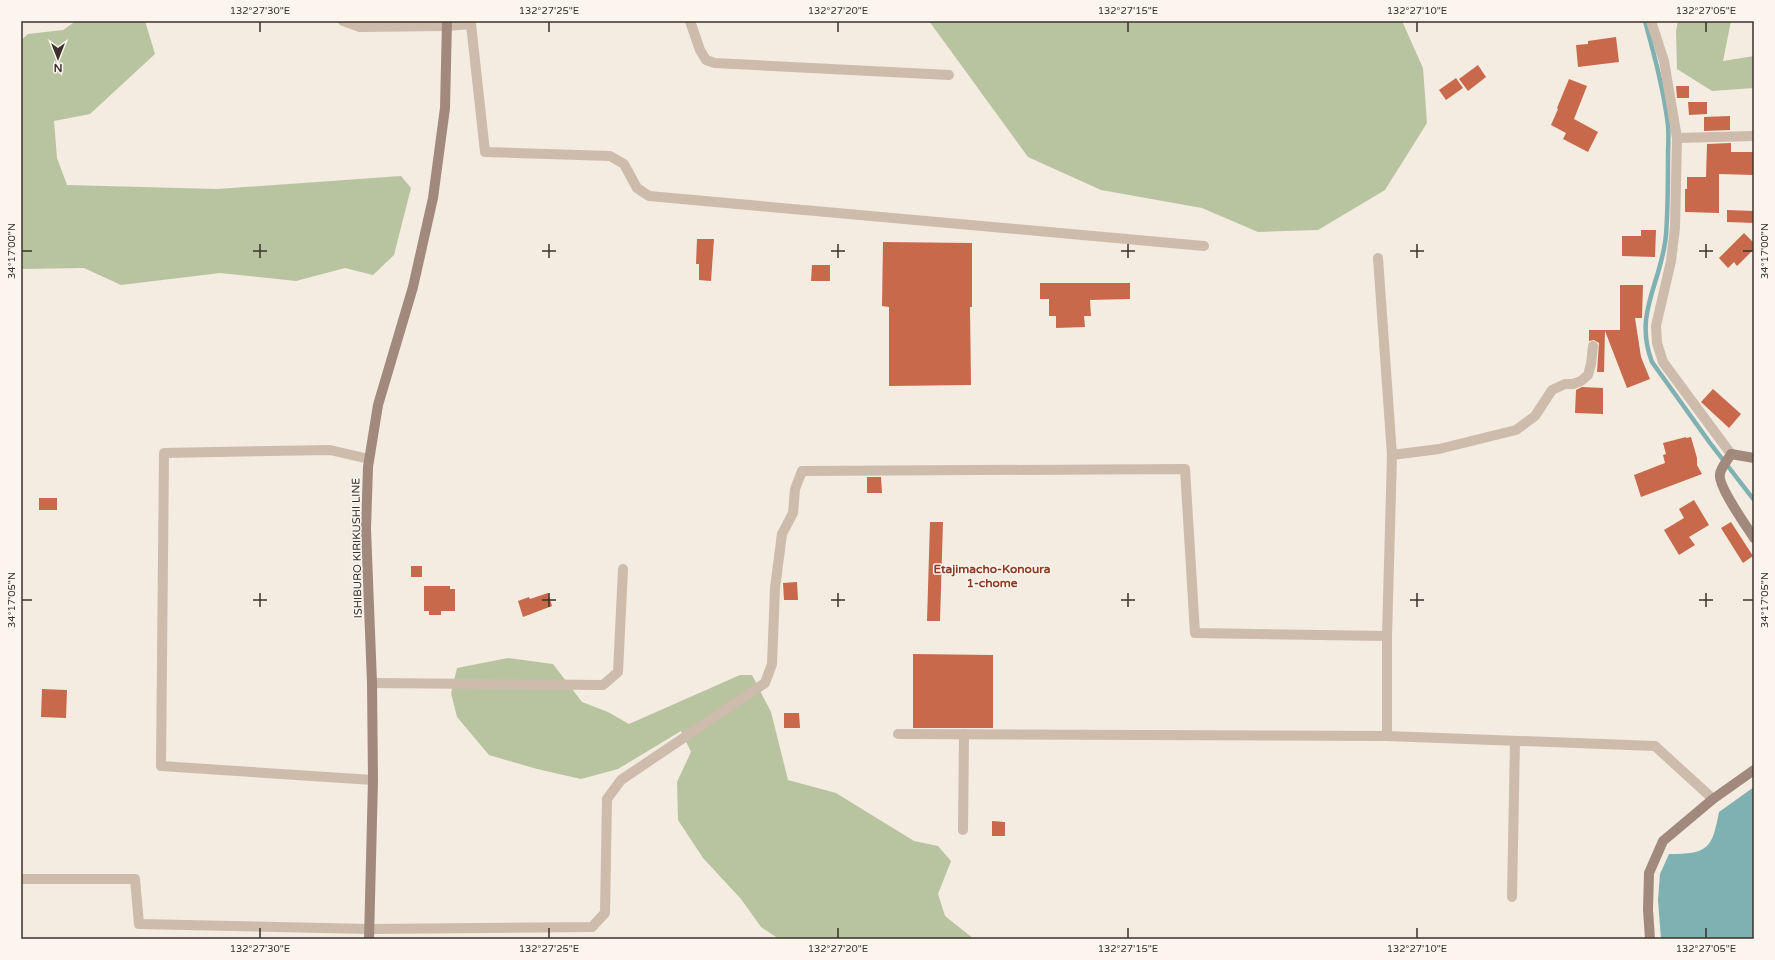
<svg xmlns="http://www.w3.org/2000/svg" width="1775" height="960" viewBox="0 0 1775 960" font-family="'Varela Round',sans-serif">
<rect width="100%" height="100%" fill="#f4ebe1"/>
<g fill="#b8c4a0">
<path d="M76,21h69l10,33 -65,60 -36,7 3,37 10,27 150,4 184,-13 10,12 -17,67 -21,20 -28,-7 -49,13 -76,-8 -99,12 -37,-17 -63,1v-229l7,-6 35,-4z"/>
<path d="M929,21h473l21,47 4,55 -42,67 -67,40 -60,2 -56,-24 -101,-18 -73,-33z"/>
<path d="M1678,21h53l-8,40 31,-5v32l-42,3 -35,-22 -1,-38z"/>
<path d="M508,658l45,6 29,38 26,10 21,12 111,-49h12l19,37 17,68 48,13 78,48 24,5 13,15 -13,33 7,22 29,23h-195l-18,-12 -20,-28 -38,-41 -25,-38 -1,-38 14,-30 -10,-21 -63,38 -37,10 -44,-10 -48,-14 -32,-38 -6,-24 6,-25z"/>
</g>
<path fill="#7fb0b2" d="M1754,787v152h-93l-3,-39 2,-26 9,-20c39,0 43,-5 50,-42z"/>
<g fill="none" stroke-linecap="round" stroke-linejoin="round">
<path stroke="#7fb0b2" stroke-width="4.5" d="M1645,21c9,33 19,70 23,104 1,10 0,21 0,31 0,26 0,53 -2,79 -4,47 -33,78 -14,127l58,81 44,57"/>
</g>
<g fill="#c8694b">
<path d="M1616,37l3,25 -41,5 -2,-22 12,-1v-3z"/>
<path d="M1478,65l8,12 -18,14 -9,-12z"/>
<path d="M1456,78l7,10 -17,12 -7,-10z"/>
<path d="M1569,79l18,7 -13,33 24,13 -10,20 -25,-13 3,-6 -15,-8 7,-16 -1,-1z"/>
<path d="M1676,86h13v12h-12z"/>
<path d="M1688,102h19v12l-18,1z"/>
<path d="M1730,116v14l-26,1v-14z"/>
<path d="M1731,143v9h23v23l-35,-1v39l-34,-1v-23h2v-12h19l1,-33z"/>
<path d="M1727,210l27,1v12l-27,-1z"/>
<path d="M1641,230h15l-1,27 -33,-1v-20h19z"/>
<path d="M1744,233l10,10v6l-17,17 -3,-4 -6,6 -9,-10z"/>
<path d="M697,239h17l-3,42 -12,-1v-16h-3z"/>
<path d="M883,242l89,1v64h-2l1,78 -82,1v-79l-7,-1z"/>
<path d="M830,265v16h-19l1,-16z"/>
<path d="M1040,283h90v16l-40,1 1,16h-7l1,11 -29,1v-12h-7v-17h-9z"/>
<path d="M1620,285h23l-1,33h-7l6,39 9,22 -23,9 -22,-57 -1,41h-7l2,-29 -5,-3 -5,1v-11h31z"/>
<path d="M1582,387l21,1v26l-28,-1 1,-23z"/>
<path d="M1713,389l28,25 -12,14 -28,-26z"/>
<path d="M1686,437v1l5,-1 6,21v7l5,9 -61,23 -7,-22 31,-12 -2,-8 3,-1 -3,-11z"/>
<path d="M867,477h14l1,16h-15z"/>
<rect x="39" y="498" width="18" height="12"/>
<path d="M1694,500l15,25 -20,12 6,8 -16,10 -15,-25 20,-12 -5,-9z"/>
<path d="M930,522h13l-3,99h-13z"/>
<path d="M1731,522l22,34 -10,7 -22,-35z"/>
<rect x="411" y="566" width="11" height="11"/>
<path d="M797,582l1,18h-14l-1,-17z"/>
<path d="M424,586h26v3h5v22h-14v4h-12v-4h-5z"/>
<path d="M548,593l4,13 -29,11 -5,-16 11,-4 1,2z"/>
<path d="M913,654l80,1v73h-80z"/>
<path d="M42,689l25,1 -1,28 -25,-1z"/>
<path d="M784,713h15l1,15h-16z"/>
<path d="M992,821l13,1v14h-13z"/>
</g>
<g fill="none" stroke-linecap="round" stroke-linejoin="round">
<g stroke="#cdbbac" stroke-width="10">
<path d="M343,21l17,6 87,-1 24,-2 14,128 125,4 14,8 13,24 12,8 555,50"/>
<path d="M690,21l10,29 6,10 9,3 234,12"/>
<path d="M1651,21l13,40 13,77 -2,90 -4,33 -15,65 1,17 6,19 68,92"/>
<path d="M1677,138l77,-2"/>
<path d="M1378,258l14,197 -5,181v100"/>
<path d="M1392,455l47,-6 77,-19 19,-14 17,-26 13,-6h8l8,-3 7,-6 3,-11 2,-18"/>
<path d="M369,459l-39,-9 -166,3 -3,313 212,14"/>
<path d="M372,683l231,2 15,-13 5,-103"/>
<path d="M898,734l489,2 268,10 58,53"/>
<path d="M963,830l1,-96"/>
<path d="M21,879h114l4,45 230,5 223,-2 13,-14 2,-114 14,-19 144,-97 7,-19 3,-76 7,-54 11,-21 2,-24 7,-18 383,-2 10,164 192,3"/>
<path d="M1512,897l3,-156"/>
</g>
<g stroke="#a18a7d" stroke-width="10">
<path d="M1754,458l-23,-4c-3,6 -10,13 -11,20 -3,11 27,53 34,64"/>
<path d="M369,939l4,-159 -1,-97 -6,-154 2,-62 10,-62 35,-118 20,-89 12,-90 2,-87"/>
<path d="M1650,939l-2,-29 1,-37 14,-32 50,-42 41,-29"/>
</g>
</g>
<path fill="none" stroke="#3b302b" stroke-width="1.5" d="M260,22v10M549,22v10M838,22v10M1128,22v10M1417,22v10M1706,22v10M260,244v14M549,244v14M838,244v14M1128,244v14M1417,244v14M1706,244v14M22,251h10M253,251h14M542,251h14M831,251h14M1121,251h14M1410,251h14M1699,251h14M1743,251h10M260,593v14M549,593v14M838,593v14M1128,593v14M1417,593v14M1706,593v14M22,600h10M253,600h14M542,600h14M831,600h14M1121,600h14M1410,600h14M1699,600h14M1743,600h10M260,928v10M549,928v10M838,928v10M1128,928v10M1417,928v10M1706,928v10"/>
<g text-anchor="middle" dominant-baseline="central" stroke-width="3" stroke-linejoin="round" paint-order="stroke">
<g font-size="11" fill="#3b302b" stroke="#fbf5ee">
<text transform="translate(357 548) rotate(-91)">ISHIBURO KIRIKUSHI LINE</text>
</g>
<g font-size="12" font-weight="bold" fill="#8c3b22" stroke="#fbf5ee">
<text x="992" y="569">Etajimacho-Konoura<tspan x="992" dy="14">1-chome</tspan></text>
</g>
</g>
<rect width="1775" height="960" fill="none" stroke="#fbf5ee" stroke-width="44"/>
<g transform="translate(58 58) rotate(180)" stroke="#fbf5ee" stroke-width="3" paint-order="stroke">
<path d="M0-3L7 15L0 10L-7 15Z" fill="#3b302b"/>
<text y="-6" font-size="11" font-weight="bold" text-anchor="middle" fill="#3b302b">N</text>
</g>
<rect x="22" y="22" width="1731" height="916" fill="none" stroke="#3b302b" stroke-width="1.5"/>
<g font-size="10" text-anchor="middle" fill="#3b302b">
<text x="260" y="14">132°27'30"E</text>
<text x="549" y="14">132°27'25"E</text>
<text x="838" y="14">132°27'20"E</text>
<text x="1128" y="14">132°27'15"E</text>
<text x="1417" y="14">132°27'10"E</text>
<text x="1706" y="14">132°27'05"E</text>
<text transform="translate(1764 251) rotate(-90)" y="4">34°17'00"N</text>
<text transform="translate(11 251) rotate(-90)" y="4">34°17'00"N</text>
<text transform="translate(1764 600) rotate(-90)" y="4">34°17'05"N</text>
<text transform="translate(11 600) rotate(-90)" y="4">34°17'05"N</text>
<text x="260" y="952">132°27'30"E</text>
<text x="549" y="952">132°27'25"E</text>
<text x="838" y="952">132°27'20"E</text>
<text x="1128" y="952">132°27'15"E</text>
<text x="1417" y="952">132°27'10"E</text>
<text x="1706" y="952">132°27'05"E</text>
</g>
</svg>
